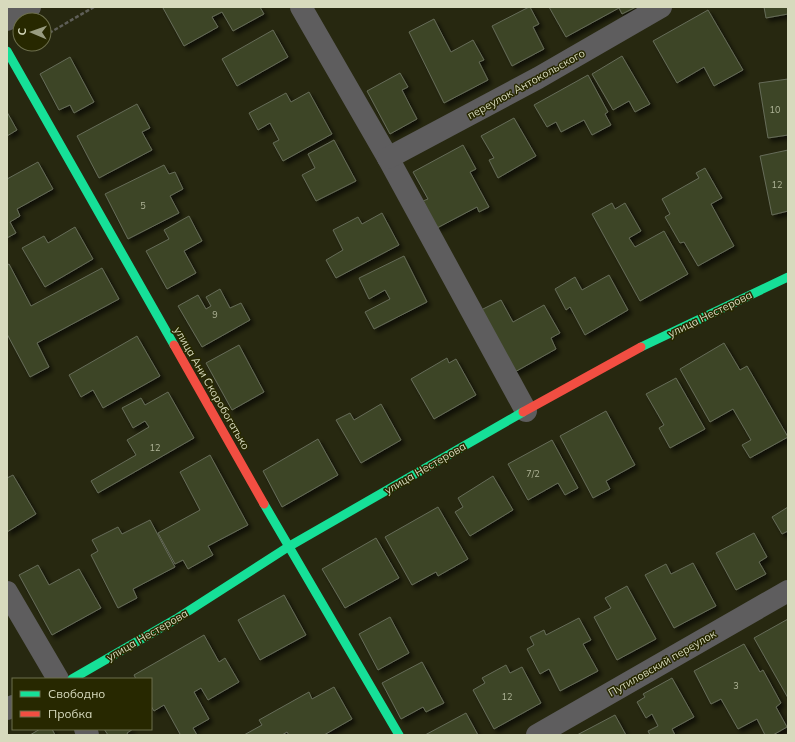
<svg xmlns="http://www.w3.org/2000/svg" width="795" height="742" viewBox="0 0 795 742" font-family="Mulish,sans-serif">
<defs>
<filter id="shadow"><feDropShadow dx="3.5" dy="3.5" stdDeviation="2" flood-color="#0009"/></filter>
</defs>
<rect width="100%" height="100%" fill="#272810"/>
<g fill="#3d4528" stroke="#666c58" filter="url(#shadow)">
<path d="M165,7h95l4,7 -31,17 -11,-19 -10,5 6,10 -34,19 -21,-38z"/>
<path d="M529,7h1l9,17 -6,3 11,22 -32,17 -20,-40z"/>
<path d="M549,7h87l-14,7 -3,-6 -53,29z"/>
<path d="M764,7h24v7l-22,4z"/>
<path d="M708,10l35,60 -29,16 -10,-19 -27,16 -24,-42z"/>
<path d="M434,19l17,33 22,-12 11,20 -5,2 9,18 -44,23 -35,-71z"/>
<path d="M273,30l15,27 -51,29 -15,-27z"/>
<path d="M622,56l28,48 -15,8 -6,-11 -16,9 -21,-36z"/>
<path d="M70,57l24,45 -20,11 -4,-8 -11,5 -19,-36z"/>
<path d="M400,73l8,14 -6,3 15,29 -27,15 -23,-43z"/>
<path d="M588,75l20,37 -3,2 6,11 -19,10 -8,-15 -23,12 -5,-10 -9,5 -13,-22z"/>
<path d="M788,79v56l-20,3 -9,-55z"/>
<path d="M309,92l23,42 -49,27 -10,-18 6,-3 -9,-17 -12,7 -9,-17 37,-20 5,9z"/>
<path d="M137,104l13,24 -8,4 10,18 -53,28 -22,-42z"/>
<path d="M7,112l10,18 -10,6z"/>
<path d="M514,118l22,38 -38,22 -9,-18 5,-2 -13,-22z"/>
<path d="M334,140l22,41 -40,20 -14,-26 13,-7 -7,-14z"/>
<path d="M463,145l13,24 -6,3 19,35 -10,5 -2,-5 -40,21 -14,-27 5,-2 -15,-27z"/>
<path d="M788,150v61l-16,4 -12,-59z"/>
<path d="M38,162l15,27 -36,20 3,7 -10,6 6,11 -9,5v-59z"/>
<path d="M164,165l5,9 6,-2 8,17 -13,7 9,17 -51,26 -23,-45z"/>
<path d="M705,168l17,30 -11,6 23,42 -36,20 -14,-24 -4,1 -15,-26 5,-3 -8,-15 37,-21 -3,-5z"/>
<path d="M612,203l3,6 10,-6 16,28 -12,7 6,9 29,-16 24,43 -48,27 -48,-87z"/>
<path d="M382,213l17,32 -63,33 -10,-18 17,-10 -10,-20 25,-13 4,7z"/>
<path d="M189,216l13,25 -18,10 12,22 -29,16 -21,-38 23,-12 -5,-9z"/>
<path d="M75,227l18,32 -48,28 -23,-39 22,-12 4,7z"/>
<path d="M404,256l23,46 -53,27 -9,-17 25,-13 -5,-9 -16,9 -10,-21z"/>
<path d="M9,264l22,42 71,-38 17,31 -82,44 12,24 -19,10 -23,-43v-69z"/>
<path d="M609,275l19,35 -43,25 -15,-28 -4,3 -11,-21 20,-12 7,13z"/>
<path d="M220,289l10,19 11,-5 9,17 -48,27 -24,-41 20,-11 8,14 5,-3 -5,-9z"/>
<path d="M501,300l12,22 31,-17 16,28 -9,5 5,11 -43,24 -34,-62z"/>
<path d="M137,336l23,40 -57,32 -10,-18 -12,7 -12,-22z"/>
<path d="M724,343l16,27 7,-4 41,71 -38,21 -8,-13 9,-5 -18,-31 -23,13 -30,-53z"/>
<path d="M239,345l25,47 -32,18 -26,-47z"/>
<path d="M447,358l2,5 7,-4 20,36 -42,24 -23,-40z"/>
<path d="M676,378l29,51 -35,19 -11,-20 5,-3 -18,-31z"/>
<path d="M168,392l26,46 -96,55 -7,-12 45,-26 -9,-15 22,-13 -4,-6 -12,7 -11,-20 19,-10 4,7z"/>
<path d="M381,404l20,36 -40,23 -25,-43 14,-7 4,7z"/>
<path d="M606,411l29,54 -29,16 4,8 -17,9 -33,-62z"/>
<path d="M318,439l20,36 -56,32 -19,-36z"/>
<path d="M552,440l26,48 -13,7 -7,-12 -30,17 -20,-36z"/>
<path d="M210,455l38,70 -40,21 5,9 -25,14 -5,-9 -8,4 -17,-31 42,-23 -20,-38z"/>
<path d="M13,475l23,39 -29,18v-54z"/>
<path d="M493,476l20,34 -43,26 -15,-24 8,-5 -5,-9z"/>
<path d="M438,507l30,52 -30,17 -2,-4 -24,13 -27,-48z"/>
<path d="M788,507v24l-6,3 -10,-17z"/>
<path d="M150,520l25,47 -42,22 4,9 -19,10 -27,-53 7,-4 -6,-11 26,-13 4,7z"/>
<path d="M754,533l13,24 -8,5 7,12 -30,16 -20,-37z"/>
<path d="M376,538l23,40 -54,30 -23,-39z"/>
<path d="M693,563l23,43 -42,22 -29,-53 21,-11 5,10z"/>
<path d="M38,565l11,20 30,-16 22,39 -49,27 -33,-60z"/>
<path d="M627,586l29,53 -39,21 -23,-43 17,-9 -6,-10z"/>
<path d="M284,595l22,40 -46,25 -22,-40z"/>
<path d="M390,617l19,36 -31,17 -19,-36z"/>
<path d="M579,618l12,22 -8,4 15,27 -38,20 -11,-22 -9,5 -13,-25 7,-4 -4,-8 14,-7 2,5z"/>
<path d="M788,619v79l-34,-60z"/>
<path d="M204,635l15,27 6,-4 14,24 -31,18 -7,-12 -7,4 15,27 -16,9 4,7h-18l1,-1 -16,-29 -10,6 -3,-5v-27h-15l-2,-4z"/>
<path d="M744,644l16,28 3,-2 18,33 -5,4 11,20 -14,8h-8l-8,-16 -19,10 -17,-30 -10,5 -17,-33z"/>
<path d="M422,662l22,41 -18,9 -3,-5 -22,12 -19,-36z"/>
<path d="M506,665l4,8 12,-6 19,36 -47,26 -21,-39 12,-7 -3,-5z"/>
<path d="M672,678l22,39 -22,12 3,6h-25l-2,-4 10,-5 -6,-12 -6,4 -9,-16 8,-5 -2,-3z"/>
<path d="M334,687l18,32 -28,16h-35l-2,-3 -5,3h-38l18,-10 -3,-5 50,-28 3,7z"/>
<path d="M466,713l12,22h-53z"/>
<path d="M615,715l11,20h-49z"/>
<path d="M40,729h12l3,6h-25z"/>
<path d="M104,729h29l-6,4 1,2h-20z"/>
</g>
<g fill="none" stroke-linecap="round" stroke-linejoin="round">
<path stroke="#5e5e57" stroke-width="2.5" stroke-dasharray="4 2" stroke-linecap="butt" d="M44,36l50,-29"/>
<g stroke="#5e5d5e" stroke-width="22">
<path d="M301,7l87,151 138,253"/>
<path d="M7,20l23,-13"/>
<path d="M388,158l150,-80 123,-71"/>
<path d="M7,592l51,87"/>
<path d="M7,709l6,-3"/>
<path d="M85,729l3,6"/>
<path d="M537,735l251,-144"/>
</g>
<g stroke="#16e098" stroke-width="9">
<path d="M7,51l167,294"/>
<path d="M641,347l147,-70"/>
<path d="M264,504l135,231"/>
<path d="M72,679l104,-60 112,-72 235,-135"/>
</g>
<g stroke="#f24e42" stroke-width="9">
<path d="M174,345l90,159"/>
<path d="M523,412l118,-65"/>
</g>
</g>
<g text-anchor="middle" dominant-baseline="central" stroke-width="3" stroke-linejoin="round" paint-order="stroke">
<g font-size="9" fill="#b0b598">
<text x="775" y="109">10</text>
<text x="777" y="184">12</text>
<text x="143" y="205">5</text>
<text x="215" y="314">9</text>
<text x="155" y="447">12</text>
<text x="533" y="473">7/2</text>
<text x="736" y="685">3</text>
<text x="507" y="696">12</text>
</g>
<g font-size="11" fill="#d7dabd" stroke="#272800">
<text transform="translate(526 84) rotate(-29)">переулок Антокольского</text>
<text transform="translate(710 314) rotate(-26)">улица Нестерова</text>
<text transform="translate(212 388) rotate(60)">улица Ани Скоробогатько</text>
<text transform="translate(425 468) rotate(-30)">улица Нестерова</text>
<text transform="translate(147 635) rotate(-30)">улица Нестерова</text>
<text transform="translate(662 663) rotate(-30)">Путиловский переулок</text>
</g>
</g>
<rect width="795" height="742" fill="none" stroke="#d7dabd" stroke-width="16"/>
<rect x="12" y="678" width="140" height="52" fill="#272800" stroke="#6d6f4c"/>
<rect x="20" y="691" width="20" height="6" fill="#16e098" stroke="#6d6f4c"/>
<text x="48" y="698" font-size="12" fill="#d7dabd">Свободно</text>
<rect x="20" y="711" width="20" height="6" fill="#f24e42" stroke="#6d6f4c"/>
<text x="48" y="718" font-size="12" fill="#d7dabd">Пробка</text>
<g transform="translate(32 32) rotate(272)"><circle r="19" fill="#272800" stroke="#6d6f4c"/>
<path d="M0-3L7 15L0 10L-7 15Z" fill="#999c80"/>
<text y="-6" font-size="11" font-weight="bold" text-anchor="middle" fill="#d7dabd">С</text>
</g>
</svg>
